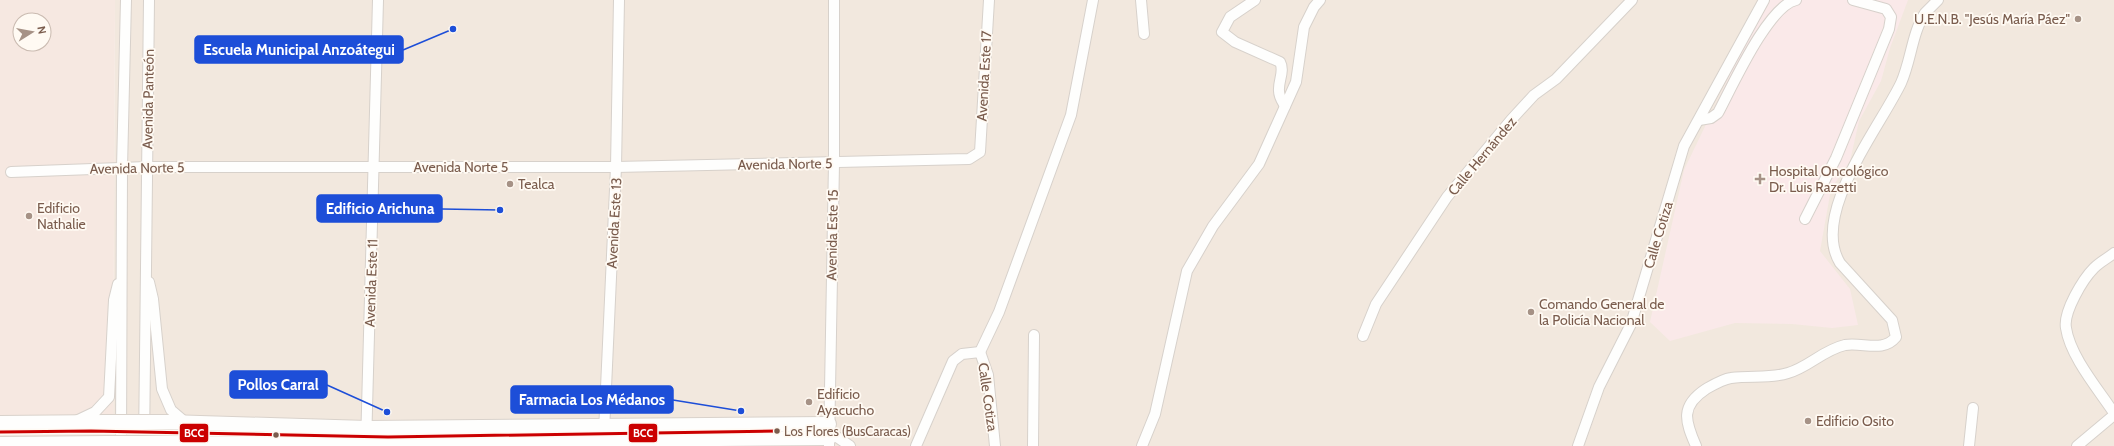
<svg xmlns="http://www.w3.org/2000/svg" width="2114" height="446" viewBox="0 0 2114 446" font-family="Cabin,sans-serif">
<rect width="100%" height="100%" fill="#f9f5f0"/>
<path fill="#f2e8de" d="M115,0h1999v446h-2001z"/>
<path fill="#f6e8e1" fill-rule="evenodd" d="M0,0h115l-2,446h-113zM20,20h24v24h-24z"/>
<path fill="#fae9e9" d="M1766,0h142l-18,48 -9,33 -22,40 -9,40 -19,28 -11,62 30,38 8,36 -26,3 -40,-4 -57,-1 -65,18 -20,-19 34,-152z"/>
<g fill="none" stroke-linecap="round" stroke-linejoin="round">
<defs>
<g id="minor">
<path d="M1141,0l3,34"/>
<path d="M1255,0l-25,17 -8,15 13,10 45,20c5,9 -2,19 -1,29 0,6 3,10 6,15"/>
<path d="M1699,120l12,-2 7,-5c14,-26 50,-107 78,-113"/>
<path d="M11,172l136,-5h469l353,-8 11,-7 9,-152"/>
<path d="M1805,219l31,-61 53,-129 2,-12 -5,-8 -33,-9"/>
<path d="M2114,253c-6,5 -14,9 -20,15 -11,11 -31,44 -28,60 4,28 32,61 48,85"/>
<path d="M149,282l4,17 9,90 9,21 14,12"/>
<path d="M1363,336l13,-32 71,-107 64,-77 23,-25 22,-16 76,-79"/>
<path d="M980,352l19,-40 72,-197 22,-115"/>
<path d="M980,352l8,23 7,71"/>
<path d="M76,421l19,-9 14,-15 5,-97 4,-16"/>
<path d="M828,431l22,15"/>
<path d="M604,432l12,-265 3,-167"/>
<path d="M121,446l1,-278 4,-168"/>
<path d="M144,446l5,-446"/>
<path d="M366,446l12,-446"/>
<path d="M829,446l5,-283v-163"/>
<path d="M916,446l37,-85 9,-7 18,-2"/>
<path d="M1033,446l1,-111"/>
<path d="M1142,446l13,-32 32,-143 26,-45 46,-62 37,-82 8,-55 10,-20 6,-7"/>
<path d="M1578,446l21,-59 32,-63 53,-178 80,-146"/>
<path d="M1696,446c-11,-25 -16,-40 10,-57 7,-4 17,-10 25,-11 20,-3 38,1 57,-5 21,-6 35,-23 57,-28 18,-3 38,8 51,-8l-4,-17 -52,-57c-30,-49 40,-136 61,-180 10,-22 11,-50 24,-70 4,-4 9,-9 13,-13"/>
<path d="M1969,446l4,-38"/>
<path d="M2077,446l37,-31"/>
</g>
<g id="secondary">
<path d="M168,422l199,6 462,-4"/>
<path d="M0,423l106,-1"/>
<path d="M169,443l197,2 238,-5 225,-2"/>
<path d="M0,444l108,-1"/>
</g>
</defs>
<use href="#minor" stroke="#d7d1cb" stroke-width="12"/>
<use href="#secondary" stroke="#d9d2cb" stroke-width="16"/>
<use href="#minor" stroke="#fefefd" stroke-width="10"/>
<use href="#secondary" stroke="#fefefd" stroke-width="14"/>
<defs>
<g id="secondary-bridge">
<path d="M106,422h62"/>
<path d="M108,443h61"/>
</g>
</defs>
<use href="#secondary-bridge" stroke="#d9d2cb" stroke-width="16" stroke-linecap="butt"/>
<use href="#secondary-bridge" stroke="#fefefd" stroke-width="14"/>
<defs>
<path id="bus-1" d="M0,432l91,-1 297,6 389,-6"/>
</defs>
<use href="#bus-1" stroke="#fffaf3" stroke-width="6"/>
<use href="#bus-1" stroke="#cb0000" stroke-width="3"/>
</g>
<g fill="#a69286" stroke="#fffaf3" stroke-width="1.5">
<circle cx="2078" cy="19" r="4"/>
<path d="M1758 173h4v4h4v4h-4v4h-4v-4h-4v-4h4z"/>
<circle cx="510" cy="184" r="4"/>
<circle cx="29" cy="216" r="4"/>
<circle cx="1531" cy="312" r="4"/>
<circle cx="809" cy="402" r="4"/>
<circle cx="1808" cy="421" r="4"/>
</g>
<g fill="#7a5c4d" stroke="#fffaf3" stroke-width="1.5">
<circle cx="777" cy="431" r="3.5"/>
<circle cx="276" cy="435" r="3.5"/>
</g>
<g text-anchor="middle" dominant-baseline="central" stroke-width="3.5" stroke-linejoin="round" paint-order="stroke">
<g font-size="13" fill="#7a5c4d" stroke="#fffaf3" text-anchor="start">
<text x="784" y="431">Los Flores (BusCaracas)</text>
</g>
<g font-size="14" fill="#7a5c4d" stroke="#fffaf3" text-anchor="start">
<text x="2070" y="19" text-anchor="end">U.E.N.B. "Jesús María Páez"</text>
<text x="1769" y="171">Hospital Oncológico<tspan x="1769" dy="16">Dr. Luis Razetti</tspan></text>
<text x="518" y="184">Tealca</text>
<text x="37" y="208">Edificio<tspan x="37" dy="16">Nathalie</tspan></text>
<text x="1539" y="304">Comando General de<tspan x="1539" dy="16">la Policía Nacional</tspan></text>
<text x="817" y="394">Edificio<tspan x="817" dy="16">Ayacucho</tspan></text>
<text x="1816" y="421">Edificio Osito</text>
</g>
<g font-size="14" fill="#7a5c4d" stroke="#fffaf3">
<text transform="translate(984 76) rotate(-87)">Avenida Este 17</text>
<text transform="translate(148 99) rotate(-89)">Avenida Panteón</text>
<text transform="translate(1482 156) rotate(-50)">Calle Hernández</text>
<text transform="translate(785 164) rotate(-1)">Avenida Norte 5</text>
<text x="461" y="167">Avenida Norte 5</text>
<text transform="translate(137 168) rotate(-1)">Avenida Norte 5</text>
<text transform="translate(614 223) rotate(-87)">Avenida Este 13</text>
<text transform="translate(832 235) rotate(-89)">Avenida Este 15</text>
<text transform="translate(1658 235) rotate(-73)">Calle Cotiza</text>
<text transform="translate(371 283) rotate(-88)">Avenida Este 11</text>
<text transform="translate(988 397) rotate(82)">Calle Cotiza</text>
</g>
</g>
<path fill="none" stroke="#1d4ed8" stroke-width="1.5" d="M453 29L403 50M500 210L442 209M387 412L327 385M741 411L673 400"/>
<g fill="#1d4ed8" stroke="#fffaf3" stroke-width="1.5">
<circle cx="453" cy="29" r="4"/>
<circle cx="500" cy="210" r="4"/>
<circle cx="387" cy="412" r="4"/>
<circle cx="741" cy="411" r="4"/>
</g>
<g fill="#1d4ed8" stroke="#1d4ed8" stroke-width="1.5">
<rect x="195" y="36" width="208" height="27" rx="4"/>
<rect x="317" y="195" width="125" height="27" rx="4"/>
<rect x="230" y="371" width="97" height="27" rx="4"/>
<rect x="511" y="386" width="162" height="27" rx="4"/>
</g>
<g font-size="15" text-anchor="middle" font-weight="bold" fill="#fff">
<text x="299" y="55">Escuela Municipal Anzoátegui</text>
<text x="380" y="214">Edificio Arichuna</text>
<text x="278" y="390">Pollos Carral</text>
<text x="592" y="405">Farmacia Los Médanos</text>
</g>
<g stroke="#fffaf3" stroke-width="1.5">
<rect x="628" y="423" width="30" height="20" rx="4" fill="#cb0000"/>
<rect x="179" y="423" width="30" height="20" rx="4" fill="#cb0000"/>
</g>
<g font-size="11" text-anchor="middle" font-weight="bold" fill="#fff">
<text x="643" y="437">BCC</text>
<text x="194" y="437">BCC</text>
</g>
<g transform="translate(32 32) rotate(79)"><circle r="19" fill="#fffaf3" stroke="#cabbb1"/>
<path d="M0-3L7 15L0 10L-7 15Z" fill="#a69286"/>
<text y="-6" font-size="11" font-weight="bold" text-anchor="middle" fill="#7a5c4d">N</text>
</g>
</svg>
